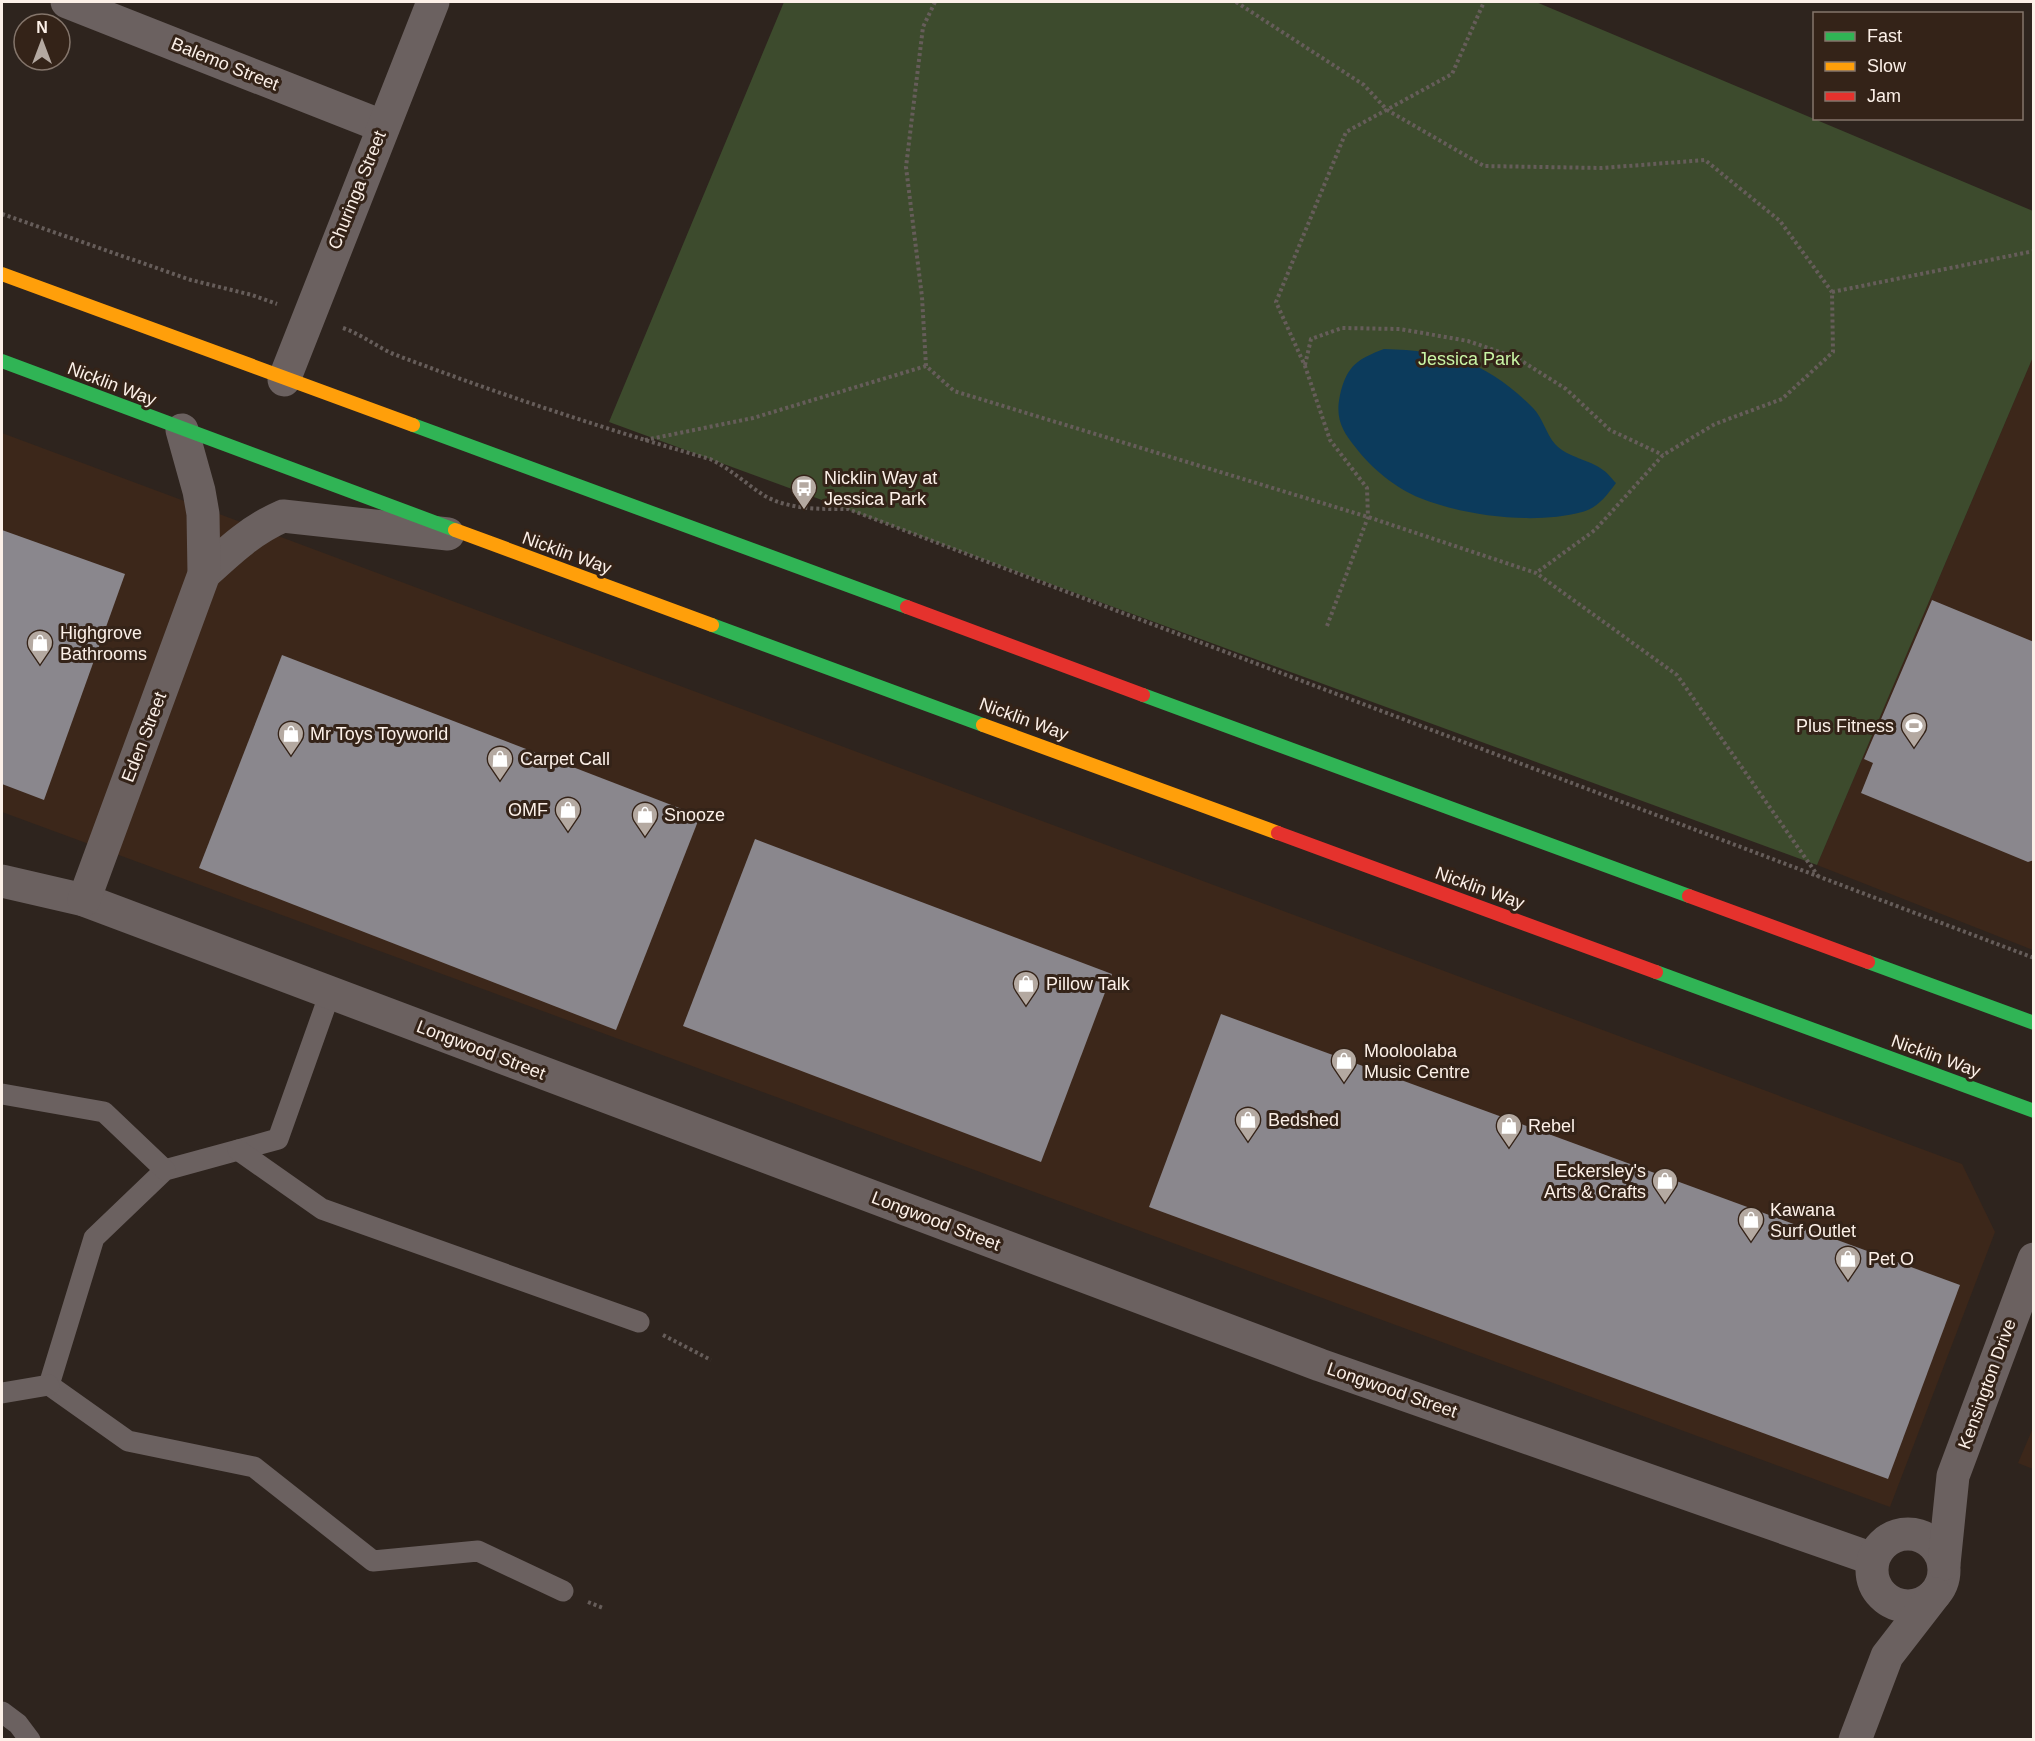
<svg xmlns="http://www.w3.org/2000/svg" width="2035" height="1741" viewBox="0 0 2035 1741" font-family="Helvetica,sans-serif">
<rect width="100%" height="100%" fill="#2e241e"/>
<g fill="#3c271a">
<path d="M2033,357v593l-216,-85z"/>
<path d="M2,433l1960,731 33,68 -105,275 -1888,-695z"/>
<path d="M2033,1428l1,41h-1l-15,-6z"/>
</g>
<path fill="#3d4b2d" d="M784,2h752l497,209v146l-216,508 -1208,-443z"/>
<path fill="#0c3b5c" d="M1384,349c65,2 102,12 149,59 10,10 13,26 22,36 13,14 34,15 48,26 5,3 9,9 13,13 -9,12 -18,25 -34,29 -48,13 -117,4 -162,-14 -23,-9 -49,-30 -64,-50 -14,-17 -21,-30 -16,-53 7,-30 18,-36 44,-46z"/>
<g fill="#8a878d">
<path d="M2,530l123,44 -81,226 -42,-16z"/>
<path d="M1932,600l102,42v218l-6,2 -167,-69 12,-30 -9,-4z"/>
<path d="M282,655l418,161 -84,214 -417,-162z"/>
<path d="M755,839l357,135 -71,188 -358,-136z"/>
<path d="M1221,1014l739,271 -72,194 -739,-272z"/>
</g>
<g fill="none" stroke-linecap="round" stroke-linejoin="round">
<g stroke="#665d5a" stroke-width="4" stroke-dasharray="3 3" stroke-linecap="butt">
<path d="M935,2l-12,25 -17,140 16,130 4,69 28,25 414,126 168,56 141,102 141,201"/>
<path d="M1236,2l128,83 23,25 97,56 118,2 103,-8 75,61 52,71 1,60 -51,47 -67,25 -52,31 -68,75 -59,43"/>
<path d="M2,214l189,66 61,15 25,9"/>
<path d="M1832,292l202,-41"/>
<path d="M343,328c20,7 35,20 53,27 103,39 208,74 314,104 21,10 36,25 55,37 25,14 56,13 83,13l1186,449"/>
<path d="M1305,365l6,-26 31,-11 58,1 68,12 49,17 49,31 44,41 53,25"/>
<path d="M645,440l108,-22 173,-52"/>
<path d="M1327,626l41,-109 -1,-29 -37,-48 -25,-74 -29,-64 70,-170 106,-58 32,-72"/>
<path d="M663,1335l48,25"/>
<path d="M588,1602l15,6"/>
</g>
<g stroke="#6b6160" stroke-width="21">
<path d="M330,993l-52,146 -113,31 -71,68 -45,147 79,56 126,26 119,94 105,-10 85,40"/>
<path d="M2,1094l102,18 61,58"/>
<path d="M238,1150l84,59 317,113"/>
<path d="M2,1393l47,-8"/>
<path d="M2,1712l16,12 12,16"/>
</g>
<g stroke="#6b6160" stroke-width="33">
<path d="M67,2l315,124"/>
<path d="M284,380l149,-378"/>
<path d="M204,574c25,-23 47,-44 79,-58l165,18"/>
<path d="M2,881l82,19 1236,465 553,194"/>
<path d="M84,900l120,-326 -1,-60 -4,-23 -17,-61"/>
<circle cx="1908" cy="1570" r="36"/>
<path d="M1944,1564l9,-88 81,-217"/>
<path d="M1855,1740l32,-84 48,-62"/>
</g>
<g stroke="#30b455" stroke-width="14">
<path d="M2,361l453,169"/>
<path d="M413,425l494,182"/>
<path d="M712,625l271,100"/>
<path d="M1143,695l546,201"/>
<path d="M1868,962l166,61"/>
<path d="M1656,972l378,139"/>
</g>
<g stroke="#ff9f0a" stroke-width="14">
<path d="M2,274l411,151"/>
<path d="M455,530l257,95"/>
<path d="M983,725l295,108"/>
</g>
<g stroke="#e5322d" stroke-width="14">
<path d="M907,607l236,88"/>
<path d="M1278,833l378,139"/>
<path d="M1689,896l179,66"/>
</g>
</g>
<defs>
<symbol id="bus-pin" viewBox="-11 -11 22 30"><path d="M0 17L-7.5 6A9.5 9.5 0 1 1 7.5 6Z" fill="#b4a9a1" stroke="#342318"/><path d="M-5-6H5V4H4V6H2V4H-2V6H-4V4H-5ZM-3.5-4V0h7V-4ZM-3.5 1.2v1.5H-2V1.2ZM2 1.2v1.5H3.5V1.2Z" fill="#fff"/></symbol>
<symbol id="shop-pin" viewBox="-11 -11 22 30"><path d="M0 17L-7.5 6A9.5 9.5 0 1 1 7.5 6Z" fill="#b4a9a1" stroke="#342318"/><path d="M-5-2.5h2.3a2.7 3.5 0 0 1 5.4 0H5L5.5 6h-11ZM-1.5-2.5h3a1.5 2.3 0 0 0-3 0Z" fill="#fff"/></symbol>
<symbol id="stadium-pin" viewBox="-11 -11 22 30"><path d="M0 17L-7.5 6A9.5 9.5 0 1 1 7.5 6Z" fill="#b4a9a1" stroke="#342318"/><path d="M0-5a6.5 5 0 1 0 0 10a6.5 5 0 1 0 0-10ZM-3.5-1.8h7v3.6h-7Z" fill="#fff"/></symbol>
</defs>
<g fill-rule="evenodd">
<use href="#bus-pin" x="789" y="473" width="30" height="40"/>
<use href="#shop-pin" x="25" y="628" width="30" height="40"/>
<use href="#stadium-pin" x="1899" y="711" width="30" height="40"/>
<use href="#shop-pin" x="276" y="719" width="30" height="40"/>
<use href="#shop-pin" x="485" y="744" width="30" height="40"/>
<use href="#shop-pin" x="553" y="795" width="30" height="40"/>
<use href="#shop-pin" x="630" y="800" width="30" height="40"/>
<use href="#shop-pin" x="1011" y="969" width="30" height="40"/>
<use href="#shop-pin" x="1329" y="1046" width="30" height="40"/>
<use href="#shop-pin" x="1233" y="1105" width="30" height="40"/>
<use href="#shop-pin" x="1494" y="1111" width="30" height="40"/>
<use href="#shop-pin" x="1650" y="1166" width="30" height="40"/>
<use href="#shop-pin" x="1736" y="1205" width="30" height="40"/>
<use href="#shop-pin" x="1833" y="1244" width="30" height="40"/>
</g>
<g text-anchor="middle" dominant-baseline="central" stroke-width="6" stroke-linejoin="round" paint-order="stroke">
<g font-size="18" fill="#fcf0e8" stroke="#342318">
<text transform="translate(225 64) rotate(22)">Balemo Street</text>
<text transform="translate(357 190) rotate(-68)">Churinga Street</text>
<text transform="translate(112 384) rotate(21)">Nicklin Way</text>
<text transform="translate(567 553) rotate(20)">Nicklin Way</text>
<text transform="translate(1024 719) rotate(20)">Nicklin Way</text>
<text transform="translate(144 737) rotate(-69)">Eden Street</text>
<text transform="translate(1480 888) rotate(20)">Nicklin Way</text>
<text transform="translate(481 1050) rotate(21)">Longwood Street</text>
<text transform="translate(1936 1056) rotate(20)">Nicklin Way</text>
<text transform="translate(936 1221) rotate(21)">Longwood Street</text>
<text transform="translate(1987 1384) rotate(-70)">Kensington Drive</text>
<text transform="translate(1392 1390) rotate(19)">Longwood Street</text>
</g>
<g font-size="18" fill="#c9f5a5" stroke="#342318">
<text x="1469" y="359">Jessica Park</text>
</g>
<g font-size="18" fill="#fcf0e8" stroke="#342318" text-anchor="start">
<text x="824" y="478">Nicklin Way at<tspan x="824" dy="21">Jessica Park</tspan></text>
<text x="60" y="633">Highgrove<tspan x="60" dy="21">Bathrooms</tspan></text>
<text x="1894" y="726" text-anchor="end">Plus Fitness</text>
<text x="310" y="734">Mr Toys Toyworld</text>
<text x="520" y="759">Carpet Call</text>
<text x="548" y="810" text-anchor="end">OMF</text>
<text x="664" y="815">Snooze</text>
<text x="1046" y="984">Pillow Talk</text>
<text x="1364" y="1051">Mooloolaba<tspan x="1364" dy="21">Music Centre</tspan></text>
<text x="1268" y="1120">Bedshed</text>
<text x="1528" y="1126">Rebel</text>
<text x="1646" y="1171" text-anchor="end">Eckersley's<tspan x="1646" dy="21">Arts &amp; Crafts</tspan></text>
<text x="1770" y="1210">Kawana<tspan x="1770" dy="21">Surf Outlet</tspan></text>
<text x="1868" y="1259">Pet O</text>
</g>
</g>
<rect width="2035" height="1741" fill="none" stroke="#fcf0e8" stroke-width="6"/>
<rect x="1813" y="12" width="210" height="108" fill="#342318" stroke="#84756b" stroke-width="1.5"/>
<rect x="1825" y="32" width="30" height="9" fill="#30b455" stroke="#84756b" stroke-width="1.5"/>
<text x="1867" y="42" font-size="18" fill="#fcf0e8">Fast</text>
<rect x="1825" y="62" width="30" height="9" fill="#ff9f0a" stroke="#84756b" stroke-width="1.5"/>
<text x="1867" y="72" font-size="18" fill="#fcf0e8">Slow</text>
<rect x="1825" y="92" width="30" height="9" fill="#e5322d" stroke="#84756b" stroke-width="1.5"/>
<text x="1867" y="102" font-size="18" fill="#fcf0e8">Jam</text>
<g transform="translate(42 42)"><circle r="28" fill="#342318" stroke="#84756b" stroke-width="1.5"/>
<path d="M0-4.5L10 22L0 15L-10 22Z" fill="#b4a9a1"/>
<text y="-9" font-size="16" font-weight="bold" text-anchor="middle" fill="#fcf0e8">N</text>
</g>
</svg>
